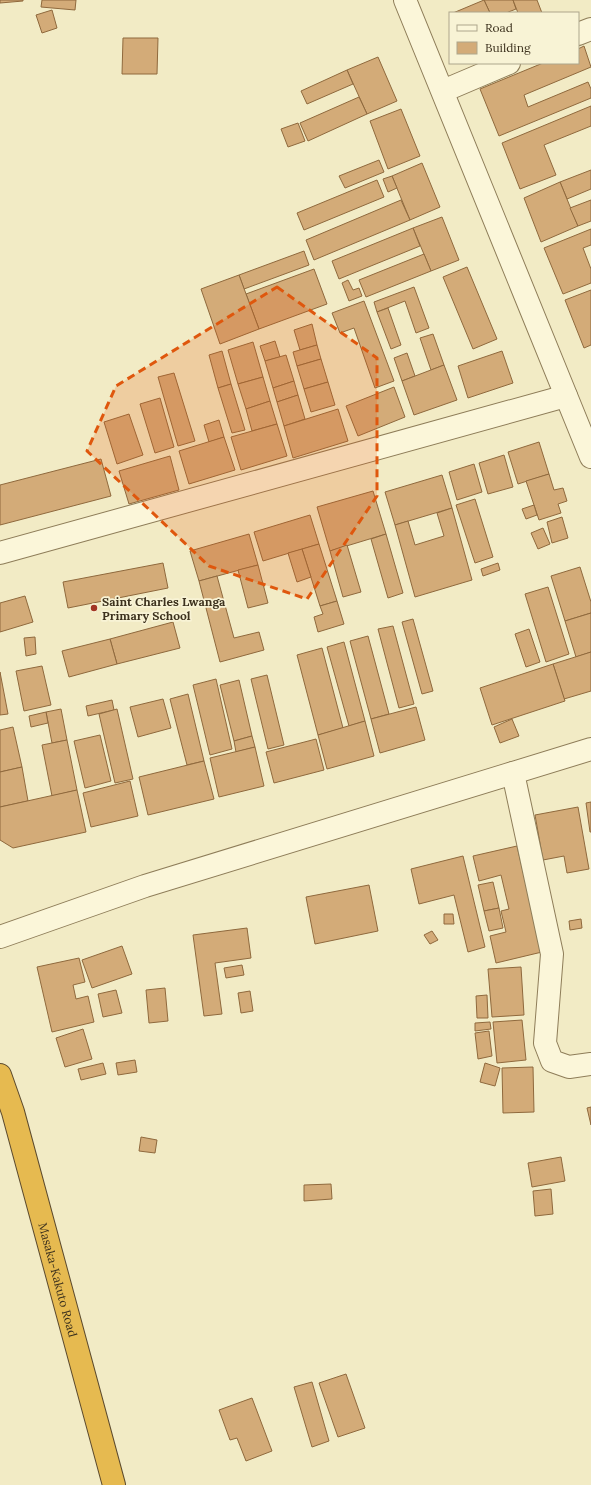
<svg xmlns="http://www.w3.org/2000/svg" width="591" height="1485" viewBox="0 0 591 1485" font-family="Lora,serif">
<rect width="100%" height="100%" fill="#f2ebc5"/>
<g fill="#d3ab78" stroke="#8f693d">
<path d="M0,0h23v1l-23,2z"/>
<path d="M42,0h34l-1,10 -34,-3z"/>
<path d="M484,0h29l3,9 -10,4h-16z"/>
<path d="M484,0l6,13h-37z"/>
<path d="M513,0h24l5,13h-24z"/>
<path d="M52,10l5,18 -15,5 -6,-18z"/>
<path d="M123,38h35l-1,36h-35z"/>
<path d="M584,46l7,21 -67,28 4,12 60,-25 3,7v9l-92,38 -19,-47 63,-26h35v-14z"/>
<path d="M378,57l19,44 -30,13 -20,-44z"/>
<path d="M347,70l6,14 -46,20 -6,-13z"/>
<path d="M359,97l8,17 -59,27 -8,-18z"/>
<path d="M591,106v20l-47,19 12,30 -36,14 -18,-46z"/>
<path d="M401,109l19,47 -32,13 -18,-48z"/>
<path d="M298,123l7,18 -17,6 -7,-18z"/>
<path d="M379,160l5,12 -39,16 -6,-12z"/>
<path d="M422,163l18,44 -30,13 -18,-44z"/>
<path d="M591,170v19l-24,10 -7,-17z"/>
<path d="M392,176l5,12 -9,4 -5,-13z"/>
<path d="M377,180l7,17 -80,33 -7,-17z"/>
<path d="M560,182l18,44 -37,16 -17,-44z"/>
<path d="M401,200l9,20 -96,40 -8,-20z"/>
<path d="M591,200v21l-13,5 -8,-18z"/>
<path d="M442,217l17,43 -28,11 -18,-43z"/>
<path d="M413,228l7,18 -81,33 -7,-18z"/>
<path d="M591,229v16l-8,3 8,21v14l-28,11 -19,-46z"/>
<path d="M304,251l5,14 -65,24 -5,-14z"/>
<path d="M424,254l7,17 -65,26 -7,-17z"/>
<path d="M467,267l30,72 -24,10 -30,-72z"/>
<path d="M314,269l13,35 -68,25 -13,-35z"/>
<path d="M239,275l20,54 -39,15 -19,-55z"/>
<path d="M348,280l5,10 6,-2 3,8 -13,5 -7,-18z"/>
<path d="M414,287l15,41 -13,5 -11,-32 -28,11 -3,-10z"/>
<path d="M591,290v55l-7,3 -19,-48z"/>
<path d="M364,301l30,80 -19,7 -21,-60 -14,5 -8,-20z"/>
<path d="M388,308l13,37 -10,4 -14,-37z"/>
<path d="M312,324l5,21 -17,5 -6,-20z"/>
<path d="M433,334l11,31 -13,5 -11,-32z"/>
<path d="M275,341l5,16 -15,4 -5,-15z"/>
<path d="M253,342l10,35 -25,7 -10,-34z"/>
<path d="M317,345l4,14 -24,7 -4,-14z"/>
<path d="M222,351l9,33 -13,4 -9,-33z"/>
<path d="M502,351l11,32 -45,15 -10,-32z"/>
<path d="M407,353l8,23 -13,5 -8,-23z"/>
<path d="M286,355l8,26 -21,7 -8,-27z"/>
<path d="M321,359l7,23 -24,7 -7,-23z"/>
<path d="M444,365l13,35 -43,15 -12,-34z"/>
<path d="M174,373l21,68 -17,5 -20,-69z"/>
<path d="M263,377l7,24 -24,8 -8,-25z"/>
<path d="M294,381l4,14 -21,7 -4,-14z"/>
<path d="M328,382l7,23 -24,7 -7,-23z"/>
<path d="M231,384l14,46 -13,3 -14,-45z"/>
<path d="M394,387l11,30 -47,19 -12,-30z"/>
<path d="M298,395l7,24 -21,7 -7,-24z"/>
<path d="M160,398l14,49 -19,6 -15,-49z"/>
<path d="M270,401l7,23 -25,7 -6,-22z"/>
<path d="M338,409l10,32 -55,17 -9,-32z"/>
<path d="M129,414l14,41 -26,9 -13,-42z"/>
<path d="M219,420l5,17 -15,5 -5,-17z"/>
<path d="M277,424l10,32 -46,14 -10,-33z"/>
<path d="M224,437l11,33 -46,14 -10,-33z"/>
<path d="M539,442l10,32 -31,10 -10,-32z"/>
<path d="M504,455l9,32 -25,7 -9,-31z"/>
<path d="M170,456l9,34 -50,14 -10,-33z"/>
<path d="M101,459l10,37 -111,29v-40z"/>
<path d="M474,464l8,28 -25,8 -8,-28z"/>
<path d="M549,474l5,16 9,-2 4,13 -9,3 3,9 -22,7 -13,-39z"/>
<path d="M442,475l10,33 -57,17 -10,-33z"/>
<path d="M373,491l13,43 -56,17 -13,-44z"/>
<path d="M475,499l18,58 -18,6 -19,-58z"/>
<path d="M534,505l3,10 -11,4 -4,-10z"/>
<path d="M452,508l20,72 -57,17 -20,-72 13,-4 7,24 29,-9 -7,-23z"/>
<path d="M310,515l9,29 -56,17 -9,-29z"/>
<path d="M562,517l6,21 -16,5 -5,-21z"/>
<path d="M543,528l7,16 -12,5 -7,-16z"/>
<path d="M249,534l9,31 -59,16 -9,-30z"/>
<path d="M386,534l17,59 -15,5 -17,-59z"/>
<path d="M319,544l18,57 -17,5 -18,-57z"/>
<path d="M347,545l14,47 -18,5 -13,-46z"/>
<path d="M302,549l9,28 -14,5 -9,-29z"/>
<path d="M163,563l5,25 -100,20 -5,-26z"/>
<path d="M498,563l2,7 -17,6 -2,-7z"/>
<path d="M258,565l10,38 -20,5 -10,-38z"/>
<path d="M580,567l11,35v11l-26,8 -14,-45z"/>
<path d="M217,576l17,62 25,-6 5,18 -44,12 -21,-81z"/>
<path d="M548,587l21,67 -23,8 -21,-68z"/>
<path d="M25,596l8,26 -33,10v-29z"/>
<path d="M337,601l7,23 -26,8 -4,-15 9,-3 -3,-8z"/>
<path d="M591,613v39l-15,5 -11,-36z"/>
<path d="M413,619l20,72 -11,3 -20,-72z"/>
<path d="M173,622l7,26 -63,16 -7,-25z"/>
<path d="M393,626l21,78 -15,4 -21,-79z"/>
<path d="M529,629l11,33 -14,5 -11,-33z"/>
<path d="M368,636l21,78 -18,5 -21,-78z"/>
<path d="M35,637l1,17 -10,2 -2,-18z"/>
<path d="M110,639l7,25 -48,13 -7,-26z"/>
<path d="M344,642l21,79 -16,5 -22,-79z"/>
<path d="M322,648l21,80 -25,7 -21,-80z"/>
<path d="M591,652v39l-27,8 -11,-35z"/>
<path d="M553,664l12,37 -73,24 -12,-37z"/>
<path d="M42,666l9,39 -27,6 -8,-40z"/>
<path d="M0,672l8,42 -8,1z"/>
<path d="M267,675l17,70 -16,4 -17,-70z"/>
<path d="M216,679l16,70 -22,6 -17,-70z"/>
<path d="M239,680l13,56 -18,5 -14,-56z"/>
<path d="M188,694l16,67 -17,4 -17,-66z"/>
<path d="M163,699l8,29 -33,9 -8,-30z"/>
<path d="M112,700l2,10 -26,6 -2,-10z"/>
<path d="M416,707l9,33 -45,13 -9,-34z"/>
<path d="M61,709l6,31 -15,3 -6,-31z"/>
<path d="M117,709l16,70 -18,4 -16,-69z"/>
<path d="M46,712l2,11 -17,4 -2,-11z"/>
<path d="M512,719l7,17 -19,7 -6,-16z"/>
<path d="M365,721l9,35 -47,13 -9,-34z"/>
<path d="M13,727l9,40 -22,5v-42z"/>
<path d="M100,735l11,46 -26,7 -11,-47z"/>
<path d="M252,736l3,11 -19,5 -2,-11z"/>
<path d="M316,739l8,31 -50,13 -8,-31z"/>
<path d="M67,740l10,50 -25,6 -10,-51z"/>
<path d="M255,747l9,39 -45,11 -9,-39z"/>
<path d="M204,761l10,38 -66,16 -9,-38z"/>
<path d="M22,767l6,34 -28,6v-35z"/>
<path d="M130,781l8,35 -47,11 -8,-34z"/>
<path d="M77,790l9,42 -73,16 -13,-8v-33z"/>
<path d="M591,802v30h-1l-4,-29z"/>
<path d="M578,807l11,62 -22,4 -3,-17 -21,4 -8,-45z"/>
<path d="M517,846l25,106 -46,11 -6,-27 16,-4 -5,-21 8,-2 -8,-34 -22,6 -6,-25z"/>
<path d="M463,856l22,91 -17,5 -14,-57 -35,9 -8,-35z"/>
<path d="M493,882l6,26 -15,3 -6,-26z"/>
<path d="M369,885l9,46 -63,13 -9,-47z"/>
<path d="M499,908l4,20 -14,3 -5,-20z"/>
<path d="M444,914h9l1,10h-10z"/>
<path d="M581,919l1,9 -12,2 -1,-9z"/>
<path d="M247,928l4,30 -36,5 7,51 -18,2 -11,-81z"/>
<path d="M432,931l6,9 -8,4 -6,-9z"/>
<path d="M122,946l10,28 -40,14 -10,-28z"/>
<path d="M79,958l6,24 -12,3 3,14 12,-3 6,26 -42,10 -15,-65z"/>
<path d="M242,965l2,10 -18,3 -2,-10z"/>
<path d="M521,967l3,48 -32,2 -4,-48z"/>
<path d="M165,988l3,33 -19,2 -3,-33z"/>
<path d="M116,990l6,23 -19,4 -5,-23z"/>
<path d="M250,991l3,20 -12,2 -3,-20z"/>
<path d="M487,995l1,23h-11l-1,-22z"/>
<path d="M522,1020l4,40 -29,3 -4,-41z"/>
<path d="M490,1022l1,7 -16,2v-8z"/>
<path d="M83,1029l9,30 -27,8 -9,-29z"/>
<path d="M489,1031l3,25 -14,3 -3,-26z"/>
<path d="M135,1060l2,12 -19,3 -2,-12z"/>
<path d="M103,1063l3,11 -25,6 -3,-11z"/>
<path d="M485,1063l15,5 -5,18 -15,-4z"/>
<path d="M533,1067l1,45 -31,1 -1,-45z"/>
<path d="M591,1107v18l-4,-17z"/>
<path d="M141,1137l16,3 -2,13 -16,-2z"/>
<path d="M561,1157l4,24 -33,6 -4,-24z"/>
<path d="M331,1184l1,15 -28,2v-16z"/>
<path d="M551,1189l2,25 -18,2 -2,-25z"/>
<path d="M346,1374l19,54 -27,9 -19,-54z"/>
<path d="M312,1382l17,59 -17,6 -18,-60z"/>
<path d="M252,1398l20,53 -26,10 -9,-23 -7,2 -11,-30z"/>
</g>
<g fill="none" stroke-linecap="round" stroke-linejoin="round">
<defs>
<g id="minor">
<path d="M405,0l186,457"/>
<path d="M578,34l13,-5"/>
<path d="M443,91l66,-28"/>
<path d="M0,553l566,-157"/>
<path d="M513,773l39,181 -7,89 7,18 17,6 22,-3"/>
<path d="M0,937l145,-51 446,-137"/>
</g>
<g id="highway">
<path id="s1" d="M0,1075l13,37 101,373"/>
</g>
</defs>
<use href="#minor" stroke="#8e7d59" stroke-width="24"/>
<use href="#highway" stroke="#5c4a2d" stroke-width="24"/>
<use href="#minor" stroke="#fbf6d9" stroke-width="22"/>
<use href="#highway" stroke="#e6ba50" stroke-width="22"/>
</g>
<path fill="#df570d" fill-opacity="0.2" stroke="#df570d" stroke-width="3" stroke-dasharray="8 5" stroke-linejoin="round" d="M277,287l100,71v138l-70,103 -98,-33 -122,-115 29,-65z"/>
<circle fill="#a23524" stroke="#f8f3d5" stroke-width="1.5" cx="94" cy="608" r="4"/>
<g text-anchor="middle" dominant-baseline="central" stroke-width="3.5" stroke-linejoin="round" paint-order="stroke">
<g font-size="12" font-weight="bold" fill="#3d321e" stroke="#f8f3d5" text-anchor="start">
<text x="102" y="601">Saint Charles Lwanga<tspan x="102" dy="14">Primary School</tspan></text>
</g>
<g font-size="12" fill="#3d321e" stroke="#f8f3d5">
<text stroke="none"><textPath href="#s1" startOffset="213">Masaka-Kakuto Road</textPath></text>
</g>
</g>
<rect x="449" y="12" width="130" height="52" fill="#f8f3d5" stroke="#ada68c"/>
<rect x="457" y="25" width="20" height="6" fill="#fbf6d9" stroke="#ada68c"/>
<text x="485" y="32" font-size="12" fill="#3d321e">Road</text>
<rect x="457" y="42" width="20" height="12" fill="#d3ab78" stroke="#ada68c"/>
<text x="485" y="52" font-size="12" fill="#3d321e">Building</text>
</svg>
